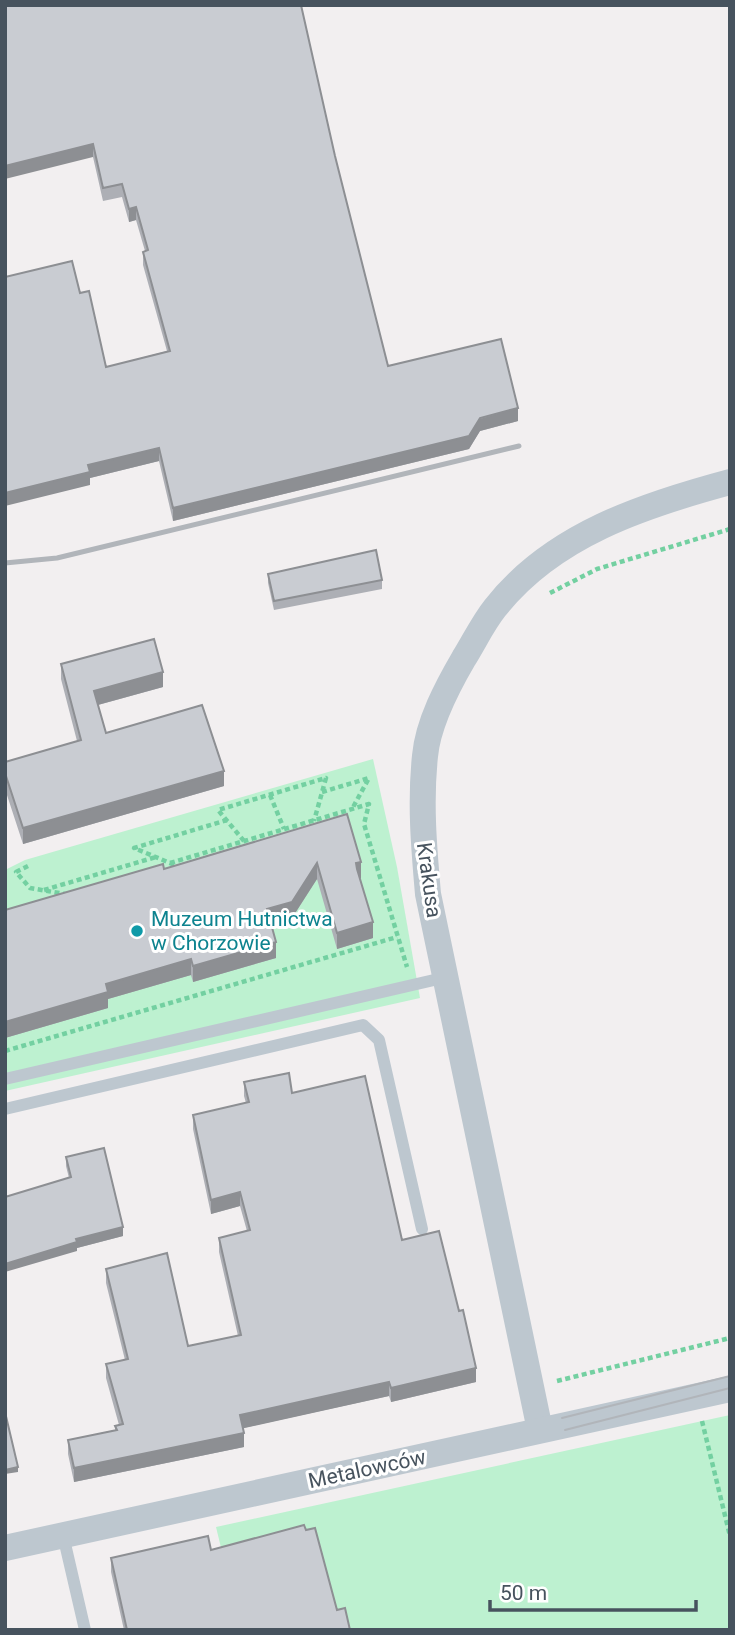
<svg xmlns="http://www.w3.org/2000/svg" width="735" height="1635" viewBox="0 0 735 1635" font-family="Roboto,sans-serif">
<rect width="100%" height="100%" fill="#f2eff0"/>
<g fill="#bdf1d0">
<path d="M373,759l24,108 23,131 -415,93v-221l20,-10z"/>
<path d="M730,1415v215h-489l-25,-103z"/>
</g>
<g fill="none" stroke-linecap="round" stroke-linejoin="round">
<g stroke="#73d0a1" stroke-width="4.5" stroke-dasharray="5 3.5" stroke-linecap="butt">
<path d="M550,593l47,-24 133,-40"/>
<path d="M322,792l47,-14 -17,31"/>
<path d="M270,795l14,34"/>
<path d="M244,841l-26,-31 108,-32 -12,43"/>
<path d="M170,863l199,-59 -5,20 43,143"/>
<path d="M28,866l-12,6 14,16 35,6"/>
<path d="M182,868l-48,-20 93,-28"/>
<path d="M44,890l112,-33"/>
<path d="M5,1051l392,-114"/>
<path d="M557,1381l173,-43"/>
<path d="M702,1421l28,115"/>
</g>
<g stroke="#bdc7cf" stroke-width="12">
<path d="M5,1079l442,-102"/>
<path d="M5,1109l358,-84 16,15 43,189"/>
<path d="M63,1535l22,95"/>
</g>
<g stroke="#bdc7cf" stroke-width="26">
<path d="M540,1430l-112,-536c-4,-46 -8,-91 -3,-138 3,-33 22,-69 39,-98 10,-16 19,-35 31,-50 57,-73 149,-103 235,-126"/>
<path d="M5,1548l725,-159"/>
</g>
<g stroke="#b1b5ba" stroke-width="2">
<path d="M562,1418l168,-42"/>
<path d="M565,1430l165,-42"/>
</g>
<path stroke="#b1b5ba" stroke-width="5" d="M5,563l52,-5 462,-112"/>
</g>
<g fill="#adafb5">
<path d="M5,5l330,151 53,210 130,55 -38,10 -11,18 -296,72 -14,-60 -69,17v7l-10,-192 26,74 61,-16 -24,-86v-13l2,-1 -9,-31 -7,2 -7,-25 -19,4 -10,-44z"/>
<path d="M268,574l114,6v9l-108,21 -6,-27z"/>
<path d="M61,664l102,23 -65,18 8,28 118,53 -201,58 -18,-55v-16l72,-32 -16,-62z"/>
<path d="M347,814l26,124 -36,11 -20,-70 -25,39 -21,6 5,34 -83,24 -2,-7 -83,24v9l-103,30 159,-169z"/>
<path d="M244,1082l48,11 110,147 74,142 -85,20 -2,-6 -146,32 1,19 -170,35 -6,-28v-14l47,-10v-4l4,-1 -13,-47v-14l19,-4 -19,-77v-14l82,77 50,-10 -19,-84v-14l28,-7 -7,-25 -29,8 -18,-85v-14l53,-12 -2,-7z"/>
<path d="M66,1157l57,79 -46,12v3l-8,-73 -3,-12z"/>
<path d="M211,1550l126,60 13,20h-226l-13,-58v-14z"/>
</g>
<g fill="#8d8f93">
<path d="M93,144v13l-88,22v-13z"/>
<path d="M136,207v13l-7,2v-13z"/>
<path d="M518,408v13l-38,10 -11,18 -296,72v-13z"/>
<path d="M159,448v13l-69,17v7l-85,21v-13l83,-28z"/>
<path d="M163,672v15l-69,19v-15z"/>
<path d="M224,771v15l-201,58v-16z"/>
<path d="M361,862v16l-5,1v-16z"/>
<path d="M317,863v16l-25,39 -25,7v-16z"/>
<path d="M373,922v16l-36,11v-16z"/>
<path d="M276,942v16l-83,24v-16z"/>
<path d="M191,959v16l-83,24v9l-103,30v-16l101,-38z"/>
<path d="M240,1192v14l-29,8v-14z"/>
<path d="M123,1227v9l-46,12v3l-72,21v-8l71,-25z"/>
<path d="M476,1368v14l-85,20v-14z"/>
<path d="M389,1382v14l-149,33v-14z"/>
<path d="M244,1433v14l-170,35v-14z"/>
<path d="M18,1467v5l-13,2v-4z"/>
</g>
<g fill="#c9ccd2" stroke="#8d8f93" stroke-width="2">
<path d="M5,5h296l34,151 53,210 113,-27 17,69 -38,10 -11,18 -296,72 -14,-60 -71,17 2,7 -85,21v-216l67,-16 8,32 9,-2 17,76 64,-16 -27,-99 5,-2 -12,-43 -7,2 -7,-25 -19,4 -10,-44 -88,22z"/>
<path d="M376,550l6,30 -108,21 -6,-27z"/>
<path d="M154,639l9,33 -69,19 12,42 96,-28 22,66 -201,57 -18,-55v-11l76,-22 -20,-76z"/>
<path d="M347,814l14,48 -5,1 1,6 16,53 -36,11 -20,-70 -25,39 -25,7 9,33 -83,24 -2,-7 -85,25 2,8 -103,30v-112l158,-46 1,5z"/>
<path d="M289,1073l3,20 73,-17 37,164 37,-9 20,80 4,-1 13,58 -85,20 -2,-6 -149,33 4,18 -170,35 -6,-28 49,-10 -2,-4 8,-2 -17,-60 22,-5 -22,-90 61,-16 21,93 53,-11 -22,-97 31,-8 -10,-38 -29,8 -18,-85 56,-13 -5,-20z"/>
<path d="M104,1148l19,79 -47,12 1,3 -72,22v-67l66,-20 -5,-20z"/>
<path d="M5,1412l13,55 -13,3z"/>
<path d="M304,1525l2,5 9,-2 22,82 8,-2 5,22h-223l-16,-72 97,-22 3,14z"/>
</g>
<circle fill="#0f9aa8" stroke="#fff" stroke-width="2.5" cx="137" cy="931" r="7"/>
<g text-anchor="middle" dominant-baseline="central" stroke-width="6" stroke-linejoin="round" paint-order="stroke">
<g font-size="21" fill="#47535e" stroke="#fff">
<text transform="translate(429 880) rotate(82)">Krakusa</text>
<text transform="translate(367 1469) rotate(-12)">Metalowców</text>
</g>
<g font-size="21" fill="#0d838f" stroke="#fff" text-anchor="start">
<text x="151" y="919">Muzeum Hutnictwa<tspan x="151" dy="24">w Chorzowie</tspan></text>
</g>
</g>
<rect width="735" height="1635" fill="none" stroke="#47535e" stroke-width="14"/>
<path d="M490 1600v10h206v-10" fill="none" stroke="#47535e" stroke-width="3.5"/>
<text x="500" y="1600" font-size="21" fill="#47535e" stroke="#ffffff" stroke-width="5" paint-order="stroke">50 m</text>
</svg>
